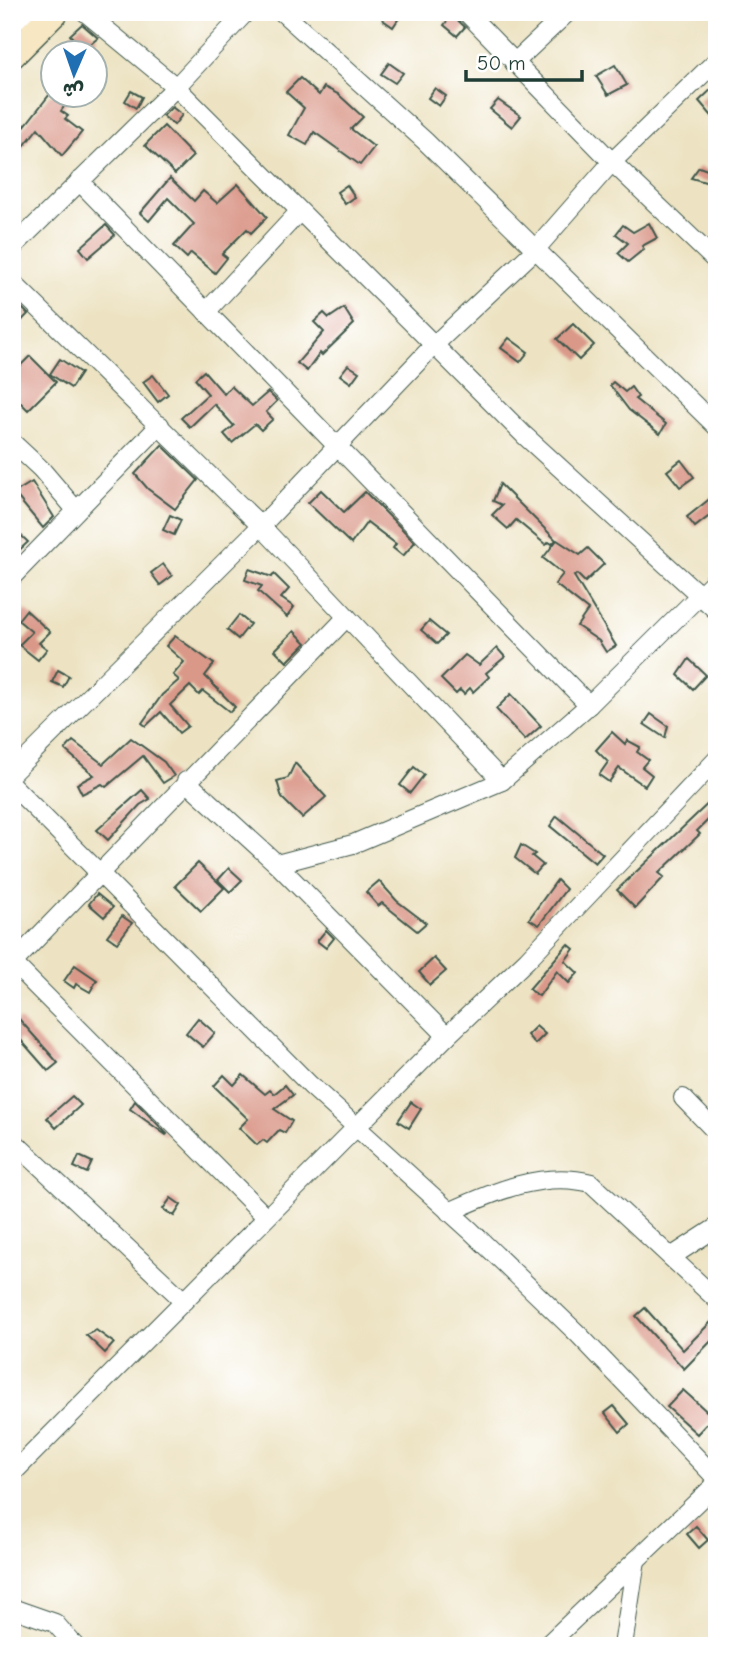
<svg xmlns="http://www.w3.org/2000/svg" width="729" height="1658" viewBox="0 0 729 1658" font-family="'Comic Neue','Playpen Sans Arabic',sans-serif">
<rect width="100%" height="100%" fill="#fff"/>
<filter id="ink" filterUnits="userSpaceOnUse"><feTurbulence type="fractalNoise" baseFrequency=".0143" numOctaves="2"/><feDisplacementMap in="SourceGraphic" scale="14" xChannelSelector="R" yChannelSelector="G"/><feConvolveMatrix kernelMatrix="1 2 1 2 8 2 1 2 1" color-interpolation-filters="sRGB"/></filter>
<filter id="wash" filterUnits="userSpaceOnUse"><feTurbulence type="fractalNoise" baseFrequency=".00686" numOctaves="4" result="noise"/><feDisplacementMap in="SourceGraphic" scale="28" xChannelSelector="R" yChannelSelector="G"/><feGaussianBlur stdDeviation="1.57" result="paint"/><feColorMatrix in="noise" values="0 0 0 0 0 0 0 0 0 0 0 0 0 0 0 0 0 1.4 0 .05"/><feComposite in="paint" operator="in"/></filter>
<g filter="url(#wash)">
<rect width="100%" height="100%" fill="#ede3c3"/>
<g id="blocks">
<g fill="#da9889">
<path d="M389,12h14l-10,15 -10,-7z"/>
<path d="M452,15l13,12 -8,9 -13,-11z"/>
<path d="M82,24l16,14 -15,12 -13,-15z"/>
<path d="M389,63l14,10 -8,10 -14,-9z"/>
<path d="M615,65l12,20 -19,10 -12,-19z"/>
<path d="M300,78l19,17 5,-8 14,7 25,23 -12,12 23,18 -14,18 -46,-33 -7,13 -18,-10 15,-27 -18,-16z"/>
<path d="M717,84v38l-18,-21z"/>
<path d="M435,88l11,8 -7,10 -11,-8z"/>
<path d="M131,91l11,6 -6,11 -11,-7z"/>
<path d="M50,94h23l-12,17 7,5 -3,3 17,13 -20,24 -24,-28 -17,22 -9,-6v-17l8,5z"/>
<path d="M498,100l23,16 -9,11 -22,-18z"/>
<path d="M172,107l10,8 -8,10 -11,-9z"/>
<path d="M164,126l29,30 -18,18 -30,-29z"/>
<path d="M699,167l14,5 -4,11 -18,-5z"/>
<path d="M170,178l24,23 9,-10 14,12 21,-19 29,33 -16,16 -4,-4 -25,25 5,4 -12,15 -24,-20 -4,5 -13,-12 20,-22 -26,-26 -19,23 -9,-8z"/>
<path d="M347,185l8,12 -10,7 -8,-12z"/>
<path d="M649,223l8,15 -15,8 2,3 -16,13 -10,-9 10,-10 -12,-9 7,-9 10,7z"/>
<path d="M106,225l9,10 -27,23 -8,-10z"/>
<path d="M15,301l13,13 -16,17v-26z"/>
<path d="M344,308l10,16 -32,31 -2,-2 -13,18 -10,-8 27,-31 -10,-10 10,-9 5,5z"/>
<path d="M573,324l21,21 -15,15 -22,-21z"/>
<path d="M509,338l19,14 -8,10 -19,-14z"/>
<path d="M30,356l26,26 -28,28 -16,-16v-20z"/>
<path d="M60,359l21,14 -10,15 -21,-14z"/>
<path d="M348,365l11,7 -8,11 -11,-8z"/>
<path d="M204,371l20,23 7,-8 21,20 16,-14 9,9 -11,11 7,7 -12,11 -6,-6 -23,19 -8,-9 10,-8 -20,-22 -24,23 -9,-9 27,-24 -13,-15z"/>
<path d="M153,375l15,19 -10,8 -15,-20z"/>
<path d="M613,382l12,10 6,-5 7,10 -3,2 31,25 -6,10 -31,-24 -19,-25z"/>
<path d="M162,445l36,35 -23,29 -27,-20 -13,-15z"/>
<path d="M681,460l13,17 -14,10 -13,-16z"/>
<path d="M32,482l22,35 -11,11 -29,-35z"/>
<path d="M500,484l56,56 -4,4 -3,-2 -3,3 -30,-25 -8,9 -16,-14 10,-10 -9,-4z"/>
<path d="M321,490l23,22 21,-20 50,50 -12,14 -10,-8 3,-4 -29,-22 -16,22 -43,-41z"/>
<path d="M717,493v17l-22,17 -8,-10z"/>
<path d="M170,515l11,5 -7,15 -11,-5z"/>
<path d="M12,527l16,15 -16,15z"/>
<path d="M557,540l23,15 8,-7 16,16 -19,18 -8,-8 -3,2 42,70 -10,6 -7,-11 -22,-15 11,-16 -33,-26 8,-10 -20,-16z"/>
<path d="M163,564l9,12 -12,9 -9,-12z"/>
<path d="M249,569l23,8 2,-3 15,15 -8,9 13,9 -7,10 -29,-26 4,-5 -17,-6z"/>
<path d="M26,610l24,22 -11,11 8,6 -9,11 -19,-15 13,-13 -14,-12z"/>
<path d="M239,615l11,9 -12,15 -11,-9z"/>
<path d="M429,621l17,14 -9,9 -16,-14z"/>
<path d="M294,631l12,12 -19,19 -12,-12z"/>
<path d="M175,636l39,28 -9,12 30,31 -5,5 -27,-21 -4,4 -9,-9 -20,19 18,21 -9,7 -18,-21 -15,14 -4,-3 20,-28 17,-15 -6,-5 11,-13 -18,-16z"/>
<path d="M497,648l8,9 -19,16 3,4 -16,15 -3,-4 -6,6 -4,-4 -4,4 -15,-15 24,-24 14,10z"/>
<path d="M689,659l17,16 -13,14 -15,-14z"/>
<path d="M58,670l11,6 -6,11 -11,-5z"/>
<path d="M511,694l30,32 -16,14 -29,-31z"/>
<path d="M651,714l17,12 -3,12 -21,-14z"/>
<path d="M612,732l13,12 2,-4 13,7 -3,5 11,8 -6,7 10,8 -7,11 -26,-18 -10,14 -10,-7 9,-13 -12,-12z"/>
<path d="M131,738l33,24 10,14 -11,7 -20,-27 -37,31 -4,-3 -20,10 -5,-10 17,-9 -29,-25 8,-9 30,23z"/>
<path d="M295,763l31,34 -24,21 -20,-20 -5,-17 11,-3z"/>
<path d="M414,767l10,8 -14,18 -10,-8z"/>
<path d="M142,790l8,9 -10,6 -32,35 -11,-10z"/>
<path d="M716,796l1,15 -20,20 3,3 -41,39 5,4 -29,31 -18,-18z"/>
<path d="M557,816l46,38 -8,9 -45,-37z"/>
<path d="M521,845l14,9 -3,2 11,9 -8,9 -20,-16z"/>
<path d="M198,863l26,25 -23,23 -26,-25z"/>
<path d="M229,868l13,12 -12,12 -12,-12z"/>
<path d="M557,880l9,9 -27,36 -10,-6z"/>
<path d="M379,881l18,20 29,22 -9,8 -35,-28 -4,3 -12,-14z"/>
<path d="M97,894l16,13 -9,10 -15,-13z"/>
<path d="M122,916l10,7 -15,20 -10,-7z"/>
<path d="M326,930l8,8 -8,10 -9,-7z"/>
<path d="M568,944l6,5 -9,12 13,12 -9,10 -12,-12 -18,25 -10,-7z"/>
<path d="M434,958l12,13 -16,14 -11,-13z"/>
<path d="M75,965l22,15 -7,12 -14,-8 -2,4 -10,-7z"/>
<path d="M198,1018l17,15 -12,14 -17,-14z"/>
<path d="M19,1019l39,44 -10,8 -28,-32 -8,10v-23z"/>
<path d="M536,1026l9,8 -10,10 -8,-9z"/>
<path d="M224,1075l10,10 9,-10 22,19 5,-4 4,4 11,-9 8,10 -19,14 18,12 -7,12 -6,-3 -12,13 -4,-3 -6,5 -18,-17 9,-9 -34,-33z"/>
<path d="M72,1096l9,9 -25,23 -9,-10z"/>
<path d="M135,1101l32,33 -1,1 -36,-26z"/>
<path d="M411,1102l10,7 -12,19 -11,-7z"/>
<path d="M79,1156l13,6 -5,11 -13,-6z"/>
<path d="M171,1198l10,7 -7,11 -11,-7z"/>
<path d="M645,1308l38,42 34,-34v19l-33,34 -48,-53z"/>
<path d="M96,1330l18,13 -9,10 -19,-18z"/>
<path d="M683,1390l30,27 -16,17 -30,-27z"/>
<path d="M614,1406l15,18 -9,8 -15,-19z"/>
<path d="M696,1526l12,14 -9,8 -12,-14z"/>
</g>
</g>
</g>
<g filter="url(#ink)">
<use href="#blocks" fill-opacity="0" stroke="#3e5649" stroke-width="2"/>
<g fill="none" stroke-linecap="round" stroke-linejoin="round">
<defs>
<g id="street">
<path d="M19,12l19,18"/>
<path d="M85,12l91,75 348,348 193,176"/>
<path d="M282,12l143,129 292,286"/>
<path d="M466,12l146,150 105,100"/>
<path d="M514,63l54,-51"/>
<path d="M79,181l510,524"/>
<path d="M12,248l164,-161 70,-75"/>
<path d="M12,282l249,244 241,255"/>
<path d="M206,312l93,-100"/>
<path d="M12,442l29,27 35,41"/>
<path d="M12,577l148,-152"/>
<path d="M12,773l249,-247 173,-181 101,-95 77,-88 105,-102"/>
<path d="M186,781l91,83 170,172"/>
<path d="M12,785l298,300 161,146 108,104 138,144"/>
<path d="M277,864l76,-20 149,-63 87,-76 128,-127"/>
<path d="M13,963l253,254"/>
<path d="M12,964l335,-347"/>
<path d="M683,1098l34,35"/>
<path d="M12,1140l172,161"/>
<path d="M449,1212c44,-20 94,-42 142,-29l126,117"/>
<path d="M671,1257l46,-30"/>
<path d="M12,1474l435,-438 80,-76 190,-201"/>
<path d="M12,1608l43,15 20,23"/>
<path d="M546,1646l171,-163"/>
<path d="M623,1646l13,-86"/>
</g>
<path id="secondary" d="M12,55l43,-43"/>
</defs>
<use href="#street" stroke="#3e5649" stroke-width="20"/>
<use href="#secondary" stroke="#3e5649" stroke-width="29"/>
<use href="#street" stroke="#fff" stroke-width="18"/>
<use href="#secondary" stroke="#f7e8c3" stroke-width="26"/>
</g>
</g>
<rect width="729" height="1658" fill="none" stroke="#fff" stroke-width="42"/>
<g transform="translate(74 74) rotate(182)"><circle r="33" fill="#ffffff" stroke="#a5b1ae" stroke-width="2"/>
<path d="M0-5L12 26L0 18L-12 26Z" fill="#1f6fb2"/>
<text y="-10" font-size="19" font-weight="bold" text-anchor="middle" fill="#1f3d34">ش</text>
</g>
<path d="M466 70v10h116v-10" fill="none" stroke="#1f3d34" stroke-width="3.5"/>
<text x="477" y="70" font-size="21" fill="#1f3d34" stroke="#ffffff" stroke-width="5" paint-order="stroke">50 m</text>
</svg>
